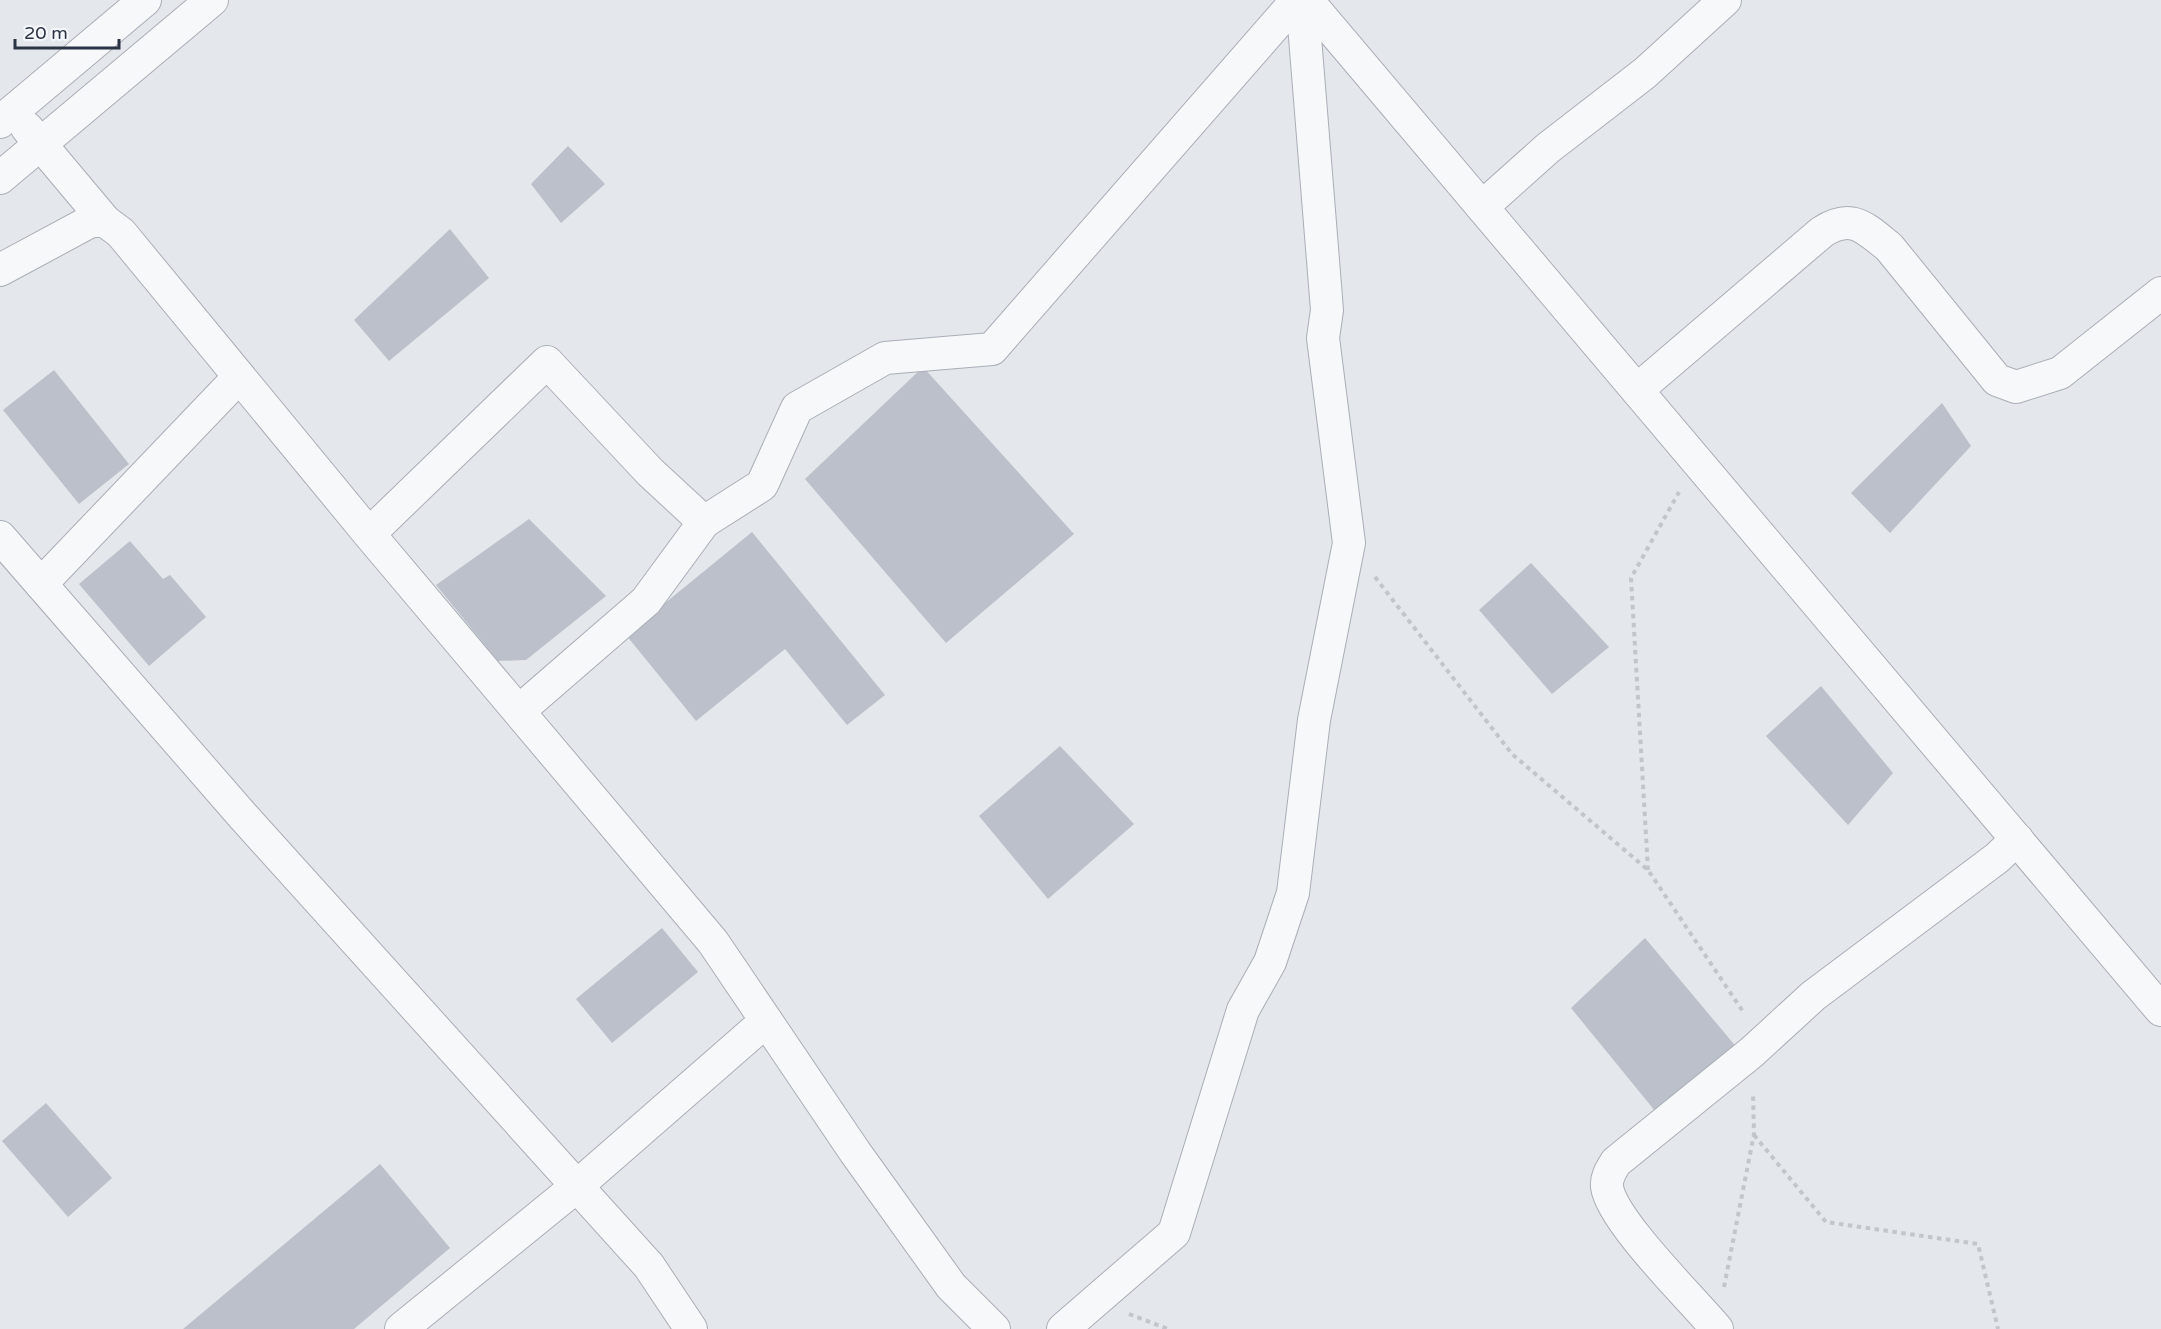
<svg xmlns="http://www.w3.org/2000/svg" width="2161" height="1329" viewBox="0 0 2161 1329" font-family="'Varela Round',sans-serif">
<rect width="100%" height="100%" fill="#e4e7ec"/>
<g fill="#bbc0ca">
<path d="M568,146l37,38 -44,39 -30,-39z"/>
<path d="M450,229l39,49 -100,83 -35,-41z"/>
<path d="M923,367l151,167 -128,109 -141,-164z"/>
<path d="M54,370l75,94 -50,40 -76,-94z"/>
<path d="M1942,403l29,43 -81,87 -39,-40z"/>
<path d="M529,519l77,77 -80,64 -28,1 -62,-76z"/>
<path d="M752,532l133,163 -38,30 -62,-76 -89,72 -70,-86z"/>
<path d="M130,541l33,38 7,-4 36,42 -57,49 -70,-82z"/>
<path d="M1531,563l78,84 -57,47 -73,-84z"/>
<path d="M1821,686l72,87 -45,52 -82,-89z"/>
<path d="M1060,746l74,78 -86,75 -69,-83z"/>
<path d="M662,928l36,44 -86,71 -36,-44z"/>
<path d="M1645,938l93,111 -78,68 -89,-109z"/>
<path d="M46,1103l66,75 -44,39 -66,-76z"/>
<path d="M380,1164l70,84 -96,81h-171z"/>
</g>
<g fill="none" stroke-linecap="round" stroke-linejoin="round">
<defs>
<g id="minor">
<path d="M1307,0l854,1010"/>
<path d="M0,122l145,-122"/>
<path d="M27,128l78,93"/>
<path d="M0,178l212,-178"/>
<path d="M1482,207l66,-59 97,-75 80,-73"/>
<path d="M0,270l91,-49h14l16,12 248,301 344,408 142,210 96,134 43,43"/>
<path d="M1637,390l185,-158c30,-19 42,-5 67,15l108,133 19,7 44,-14 101,-80"/>
<path d="M369,534l178,-172 103,110 54,50"/>
<path d="M0,537l242,278 407,451 42,63"/>
<path d="M41,584l198,-207"/>
<path d="M519,711l127,-110 58,-79 58,-37 35,-77 88,-50 107,-9 305,-349"/>
<path d="M401,1329l176,-143 189,-165"/>
<path d="M1063,1329l111,-96 69,-223 27,-48 23,-69 21,-173 35,-177 -26,-205 4,-28 -25,-310"/>
<path d="M1717,1329c-25,-30 -105,-108 -110,-142 -1,-10 4,-17 9,-25l136,-110 61,-56 184,-138 20,-19"/>
</g>
</defs>
<use href="#minor" stroke="#a9aeb7" stroke-width="34"/>
<g stroke="#c2c5cb" stroke-width="4" stroke-dasharray="4.5 4.5" stroke-linecap="butt">
<path d="M1375,577l137,177 136,116 96,143"/>
<path d="M1648,870l-17,-292 48,-86"/>
<path d="M1754,1135l72,87 152,22 20,85"/>
<path d="M1724,1287l30,-153 -1,-41"/>
<path d="M1129,1314l39,15"/>
</g>
<use href="#minor" stroke="#f7f8fa" stroke-width="32"/>
</g>
<path d="M15 39v9h104v-9" fill="none" stroke="#2b3445" stroke-width="3"/>
<text x="24" y="39" font-size="18" fill="#2b3445" stroke="#f4f6f9" stroke-width="4.5" paint-order="stroke">20 m</text>
</svg>
